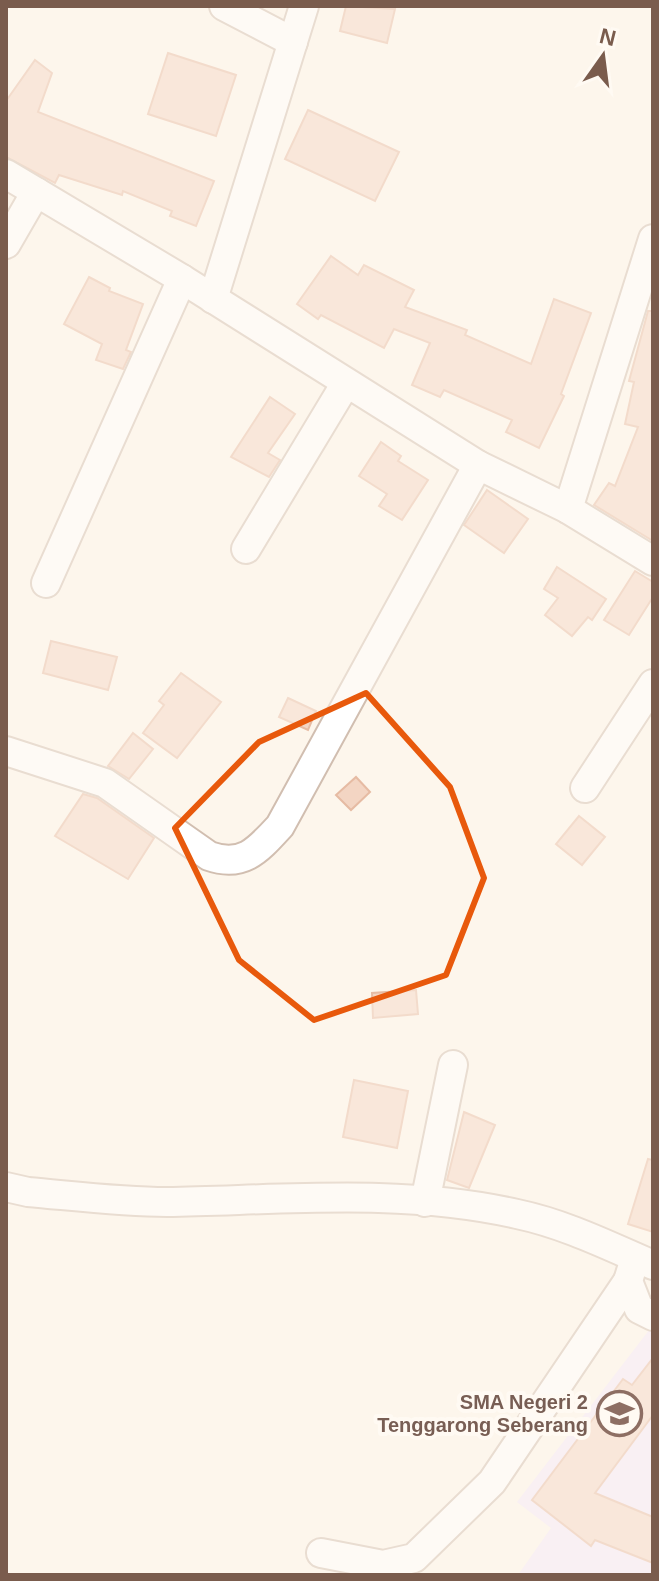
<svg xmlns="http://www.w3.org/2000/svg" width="659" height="1581" viewBox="0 0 659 1581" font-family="Arial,sans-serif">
<rect width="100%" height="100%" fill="#fdf6ec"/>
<path fill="#f3e8fa" d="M653,1325v250h-135l33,-47 -34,-26z"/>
<g fill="#f3d5c3" stroke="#e6bba3" stroke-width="2">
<path d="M346,6l49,3 -8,34 -47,-12z"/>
<path d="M168,53l68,22 -20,61 -68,-22z"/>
<path d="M35,60l17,13 -14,39 176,69 -18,45 -26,-10 2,-5 -49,-20 -1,4 -63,-20 -4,8 -49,-26v-56z"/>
<path d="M308,110l91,42 -24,49 -90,-42z"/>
<path d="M331,256l27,19 6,-10 50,25 -9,17 62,23 -2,5 66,29 23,-65 37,14 -30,81 3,2 -25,52 -33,-16 6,-12 -68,-30 -4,7 -28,-12 18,-42 -36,-14 -10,19 -63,-33 -3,4 -21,-15z"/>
<path d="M89,277l21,11 -1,3 34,13 -17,46 5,2 -8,17 -27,-9 6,-16 -38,-20z"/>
<path d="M648,311h5v230l-59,-36 15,-22 6,3 23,-59 -13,-3 9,-42 -5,-1z"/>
<path d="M270,397l25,17 -27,39 12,7 -11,17 -38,-20z"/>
<path d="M381,442l20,14 -3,5 30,19 -26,40 -23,-14 8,-12 -28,-18z"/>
<path d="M487,490l41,29 -24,34 -40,-28z"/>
<path d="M557,567l49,32 -14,21 -4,-3 -16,19 -27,-21 13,-17 -14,-9z"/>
<path d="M635,571l18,11v15l-24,38 -25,-15z"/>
<path d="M51,641l66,16 -9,33 -65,-17z"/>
<path d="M181,673l40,29 -44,56 -34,-25 21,-28 -5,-4z"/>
<path d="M288,698l28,13 -8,19 -29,-13z"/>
<path d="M133,733l20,16 -24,30 -21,-13z"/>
<path d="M356,777l14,15 -19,18 -15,-15z"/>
<path d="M83,794l14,4 57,40 -26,41 -73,-43z"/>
<path d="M579,816l26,21 -23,28 -26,-21z"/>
<path d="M416,990l2,24 -45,4 -1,-25z"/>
<path d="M354,1080l54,11 -11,57 -54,-11z"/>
<path d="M464,1112l31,13 -26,63 -22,-8z"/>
<path d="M648,1159l5,1v72l-25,-8z"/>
<path d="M653,1358v57l-58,78 58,24v46l-58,-23 -4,6 -59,-46 91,-121 9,6z"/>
</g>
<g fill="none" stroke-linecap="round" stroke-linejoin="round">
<defs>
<g id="minor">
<path d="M224,6l69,36"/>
<path d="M6,174l176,105 296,186 90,44 85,52"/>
<path d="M6,244l30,-52"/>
<path d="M213,299l91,-293"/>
<path d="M568,509l85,-270"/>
<path d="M246,549l100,-166"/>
<path d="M46,583l136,-304"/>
<path d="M6,751l99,32 104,73c34,12 49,-6 71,-30l198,-361"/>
<path d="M585,788l68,-104"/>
<path d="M6,1187l22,5c46,4 93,10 139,10 115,-2 236,-14 350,12 48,10 92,32 136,51"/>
<path d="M425,1202l28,-137"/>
<path d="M632,1268l-4,13 11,28 14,7"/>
<path d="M321,1553l62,12 31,-7 78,-76 136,-201"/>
</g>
</defs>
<use href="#minor" stroke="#d1beb0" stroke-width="32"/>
<use href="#minor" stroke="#fff" stroke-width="28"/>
</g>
<path d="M0 0H659V1581H0ZM366,693l84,94 34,91 -38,97 -132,45 -75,-60 -64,-132 84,-86z" fill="#fdf6ec" fill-opacity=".55" fill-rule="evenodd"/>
<path fill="none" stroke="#e8590c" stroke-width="6" stroke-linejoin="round" d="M366,693l84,94 34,91 -38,97 -132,45 -75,-60 -64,-132 84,-86z"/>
<defs>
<symbol id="school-ring" viewBox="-11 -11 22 22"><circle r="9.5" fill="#fffaf3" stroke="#8d6e63" stroke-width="1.5"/><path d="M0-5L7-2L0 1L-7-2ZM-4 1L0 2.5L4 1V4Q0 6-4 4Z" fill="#8d6e63"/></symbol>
</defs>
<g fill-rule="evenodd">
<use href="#school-ring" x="594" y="1388" width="51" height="51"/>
</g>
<g text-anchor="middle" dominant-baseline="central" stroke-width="8" stroke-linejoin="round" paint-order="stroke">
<g font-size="20" font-weight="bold" fill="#785e54" stroke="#fffaf3" text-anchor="end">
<text x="588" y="1402">SMA Negeri 2<tspan x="588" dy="23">Tenggarong Seberang</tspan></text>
</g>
</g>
<rect width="659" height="1581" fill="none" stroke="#7a5c4d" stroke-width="16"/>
<g transform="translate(603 56) rotate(14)" stroke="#fffaf3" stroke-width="6" paint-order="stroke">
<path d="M0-6L14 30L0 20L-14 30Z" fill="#7a5c4d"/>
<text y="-12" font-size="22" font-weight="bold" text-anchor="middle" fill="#7a5c4d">N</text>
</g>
</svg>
